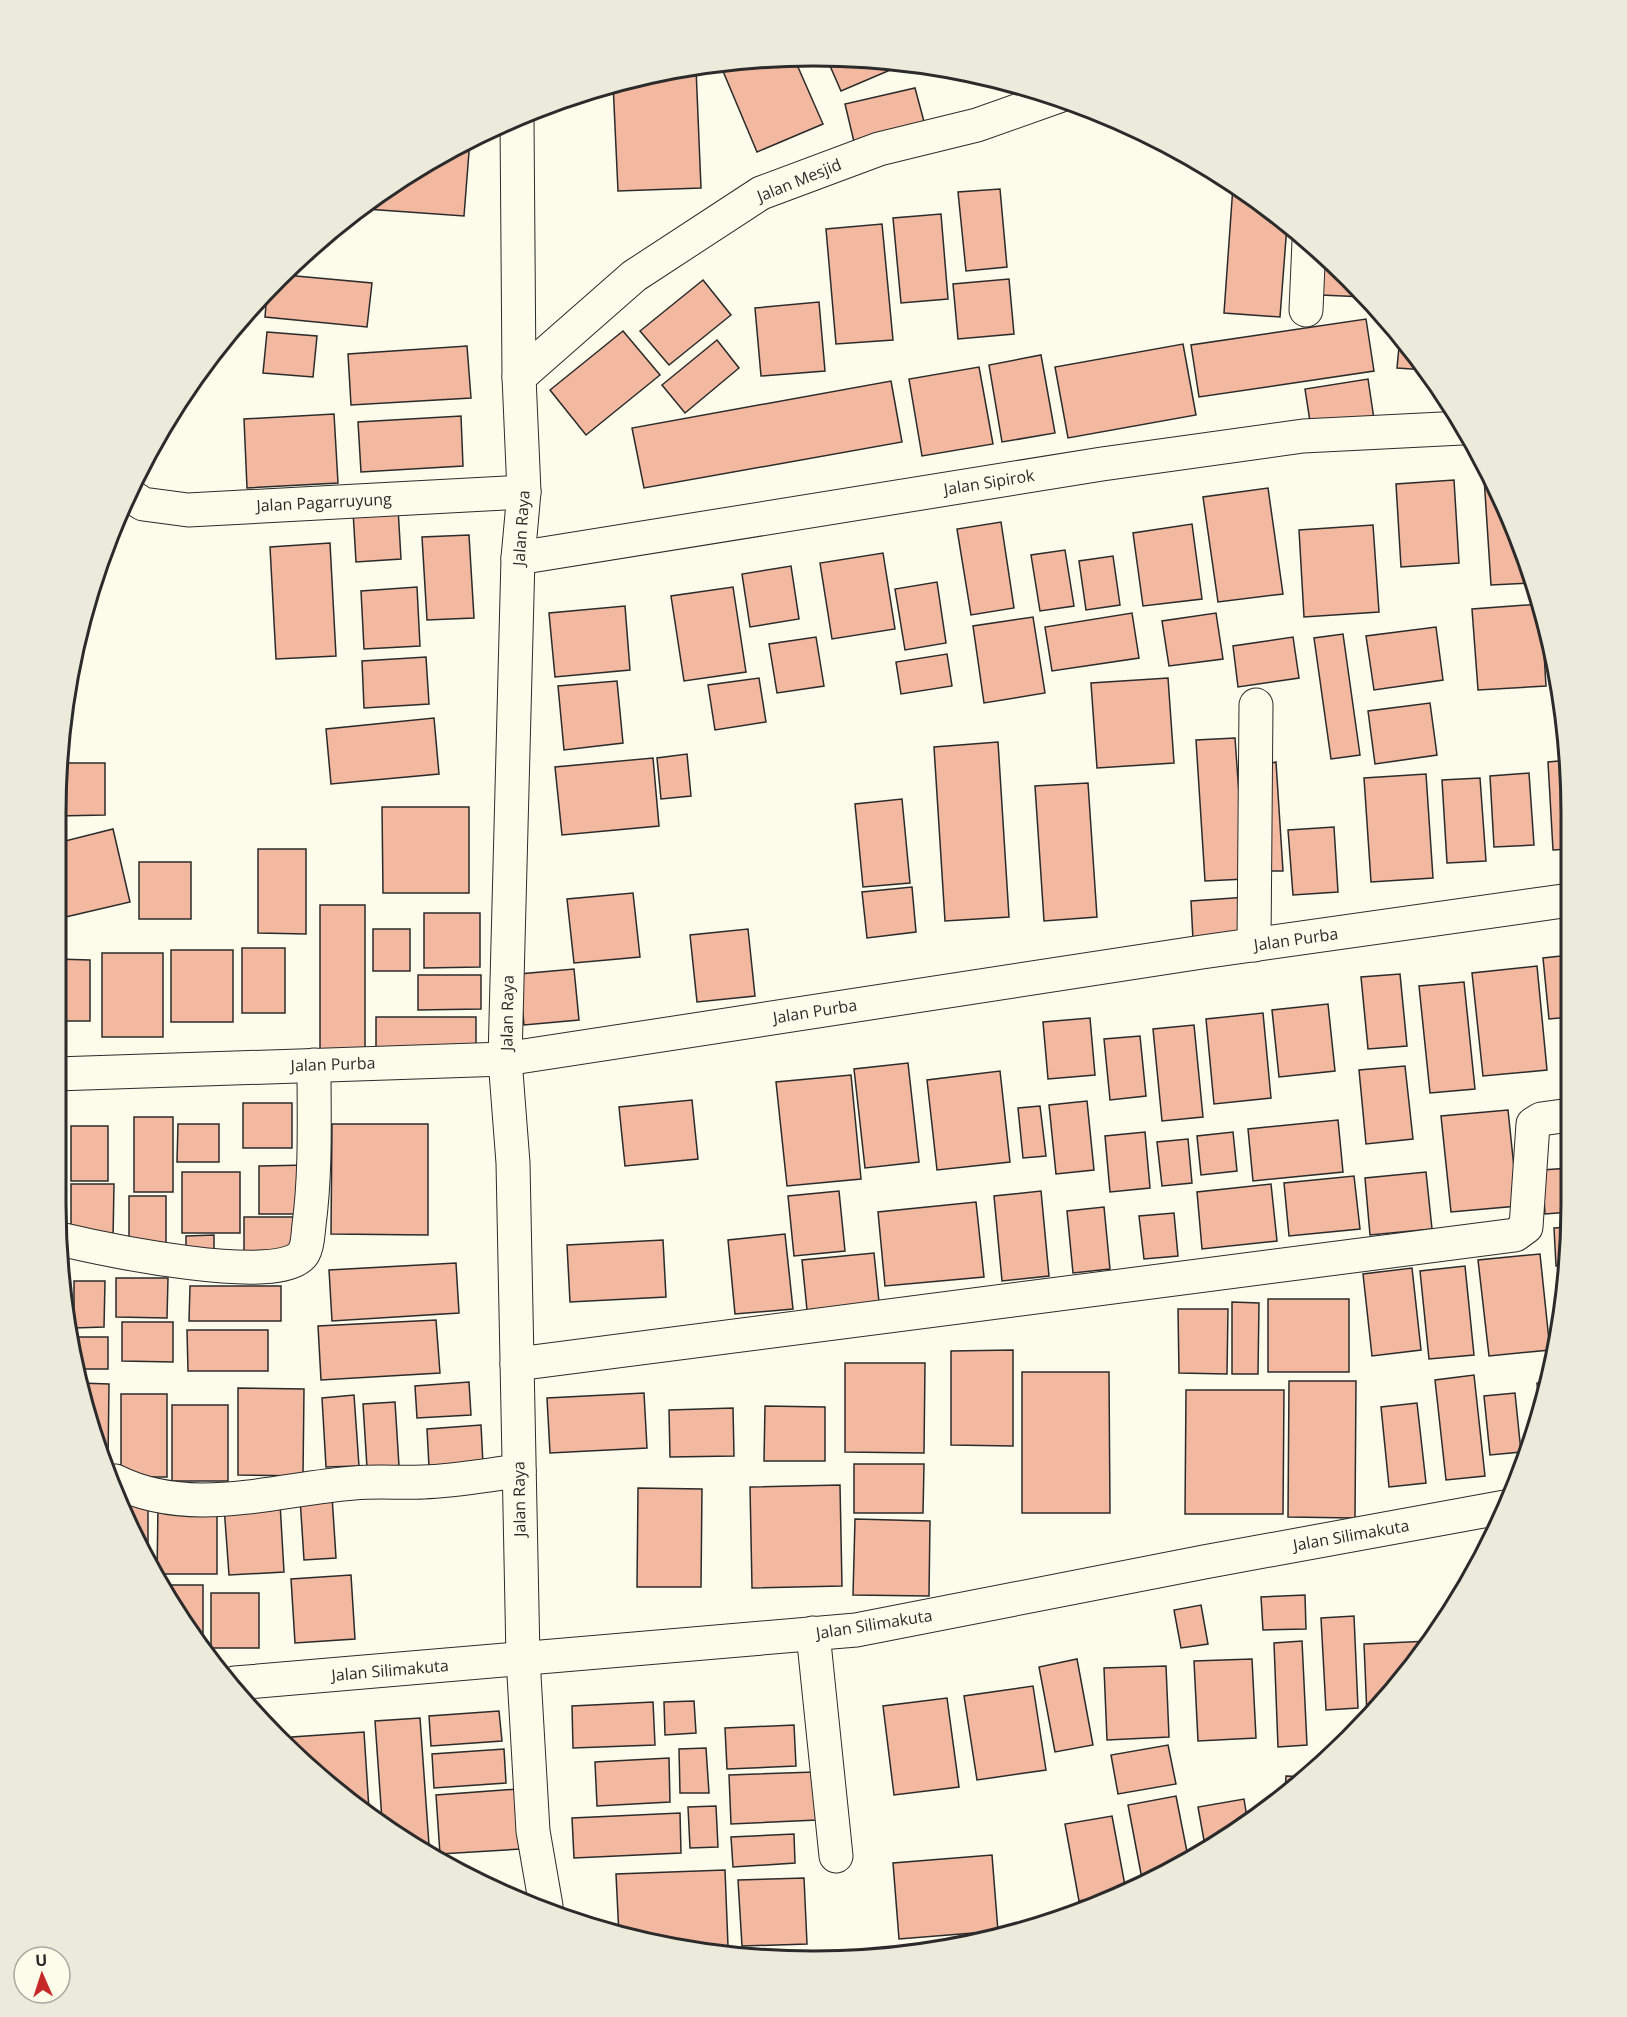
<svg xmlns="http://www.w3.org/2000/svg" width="1627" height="2017" viewBox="0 0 1627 2017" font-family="'Open Sans',sans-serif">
<rect width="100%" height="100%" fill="#fdfbea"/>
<g fill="#f2b8a0" stroke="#2b2b2b" stroke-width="1.5">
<path d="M764,57l30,1 29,66 -66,28 -37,-88z"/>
<path d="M827,59l82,3 -68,29z"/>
<path d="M696,68l5,120 -83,3 -5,-108z"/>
<path d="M915,88l11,41 -71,17 -10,-42z"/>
<path d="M470,139l-6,77 -98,-7v-6z"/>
<path d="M1233,186l54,39 -7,92 -56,-4z"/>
<path d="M1000,189l7,78 -41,4 -8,-79z"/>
<path d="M941,214l7,85 -47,4 -8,-85z"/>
<path d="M882,224l11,116 -57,4 -10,-115z"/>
<path d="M1324,255l40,42 -43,-2z"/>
<path d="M285,275l87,8 -5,44 -102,-10 2,-25z"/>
<path d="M1009,279l5,55 -56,5 -5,-55z"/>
<path d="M703,280l28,35 -62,50 -29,-34z"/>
<path d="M819,302l6,69 -64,5 -6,-68z"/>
<path d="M1366,319l8,52 -175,26 -8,-52z"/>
<path d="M623,331l37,44 -74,60 -36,-45z"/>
<path d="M267,332l50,4 -4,41 -50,-4z"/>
<path d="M1400,336l15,16 11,18 -29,-2z"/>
<path d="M717,340l22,28 -54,45 -23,-28z"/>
<path d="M1183,344l13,71 -128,23 -13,-71z"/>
<path d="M467,346l4,52 -120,7 -3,-51z"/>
<path d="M1041,355l14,78 -53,9 -13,-77z"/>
<path d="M979,367l14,77 -71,12 -13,-77z"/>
<path d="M1368,379l6,40 -63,9 -6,-39z"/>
<path d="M891,381l11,61 -258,46 -12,-60z"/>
<path d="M334,414l4,69 -91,5 -3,-69z"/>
<path d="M461,416l2,50 -102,6 -3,-50z"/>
<path d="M1492,476l36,95 1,12 -38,2 -7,-108z"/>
<path d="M1454,480l5,83 -58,4 -5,-83z"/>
<path d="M1268,488l15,106 -65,8 -15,-105z"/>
<path d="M398,508l3,51 -45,3 -3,-51z"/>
<path d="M1001,522l13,86 -43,7 -14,-86z"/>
<path d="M1192,524l10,75 -59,7 -10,-73z"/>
<path d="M1373,525l6,87 -75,5 -5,-87z"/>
<path d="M469,535l5,83 -47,2 -5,-83z"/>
<path d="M330,543l6,113 -60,3 -6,-112z"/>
<path d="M1065,550l9,56 -34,5 -9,-56z"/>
<path d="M883,553l12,76 -63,10 -12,-76z"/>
<path d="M1113,556l7,49 -34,5 -7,-49z"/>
<path d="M791,566l8,53 -49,8 -8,-53z"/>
<path d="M937,582l9,61 -41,7 -10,-61z"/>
<path d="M417,587l3,59 -56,3 -3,-58z"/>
<path d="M733,587l13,85 -62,9 -13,-85z"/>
<path d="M1541,604l5,82 -68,4 -6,-81z"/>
<path d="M625,606l5,64 -75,7 -6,-64z"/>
<path d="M1132,613l7,45 -87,13 -7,-44z"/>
<path d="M1216,613l7,46 -54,7 -7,-45z"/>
<path d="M1033,617l12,76 -61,10 -11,-77z"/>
<path d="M1436,627l7,53 -69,10 -8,-54z"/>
<path d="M1343,634l17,121 -29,4 -17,-121z"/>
<path d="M1549,636l6,39h-4z"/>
<path d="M816,637l8,49 -47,7 -8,-49z"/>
<path d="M1293,637l6,41 -61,9 -5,-41z"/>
<path d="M947,654l5,32 -51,8 -5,-32z"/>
<path d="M426,657l3,47 -65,4 -2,-47z"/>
<path d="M759,678l7,44 -51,8 -7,-45z"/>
<path d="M1168,678l6,85 -77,5 -6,-85z"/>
<path d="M617,681l6,62 -59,7 -6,-64z"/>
<path d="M1430,703l7,52 -62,9 -7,-53z"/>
<path d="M434,718l5,56 -108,10 -5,-55z"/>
<path d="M1235,738l10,141 -40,2 -9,-141z"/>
<path d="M998,742l11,175 -64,4 -11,-174z"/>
<path d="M687,754l4,42 -30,3 -4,-41z"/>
<path d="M653,758l6,68 -97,9 -7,-68z"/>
<path d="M1569,760l1,89 -17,1 -5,-88z"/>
<path d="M1276,762l7,109h-20l1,-106z"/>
<path d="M57,763h48v52l-48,1z"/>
<path d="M1529,773l5,72 -40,2 -4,-71z"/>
<path d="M1426,774l7,104 -62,4 -7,-104z"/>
<path d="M1480,778l6,83 -39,2 -5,-83z"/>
<path d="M1088,783l9,134 -53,4 -9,-135z"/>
<path d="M902,799l8,84 -47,4 -8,-83z"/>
<path d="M382,807h87v86h-86z"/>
<path d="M1334,827l4,65 -45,3 -5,-65z"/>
<path d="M113,829l17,73 -73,17v-76z"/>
<path d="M258,849h48v85l-48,-1z"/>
<rect x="139" y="862" width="52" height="57"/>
<path d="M912,887l4,45 -49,6 -5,-46z"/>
<path d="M633,893l7,64 -66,6 -7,-64z"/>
<path d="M1247,897l2,40 -56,3 -2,-39z"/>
<path d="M320,905h45v146l-45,1z"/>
<path d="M424,913h56v54l-56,1z"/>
<rect x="373" y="929" width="37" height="42"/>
<path d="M748,929l7,67 -58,6 -7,-67z"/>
<rect x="242" y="948" width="43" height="65"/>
<rect x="171" y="950" width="62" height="72"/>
<rect x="102" y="953" width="61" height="84"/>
<path d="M1570,955v62l-21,2 -6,-61z"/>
<path d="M56,959l34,1v61h-34z"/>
<path d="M1537,966l10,104 -64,6 -11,-103z"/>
<path d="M574,969l5,51 -55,5 -5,-51z"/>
<path d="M1400,974l7,72 -39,3 -7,-72z"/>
<path d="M418,975h63v34l-63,1z"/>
<path d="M1464,982l11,107 -45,4 -11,-107z"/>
<path d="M1328,1004l7,67 -56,6 -7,-67z"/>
<path d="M1263,1013l8,85 -57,6 -8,-85z"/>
<path d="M376,1017h100v37l-100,1z"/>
<path d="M1090,1018l5,57 -47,4 -5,-57z"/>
<path d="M1194,1025l9,92 -41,4 -9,-92z"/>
<path d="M1140,1036l6,60 -36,4 -6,-61z"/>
<path d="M908,1063l11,99 -54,6 -11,-99z"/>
<path d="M1405,1066l8,73 -47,5 -7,-74z"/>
<path d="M1000,1071l10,91 -73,8 -10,-90z"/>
<path d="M851,1075l10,104 -74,7 -11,-104z"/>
<path d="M692,1100l6,59 -73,7 -6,-59z"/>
<path d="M1087,1101l7,69 -38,4 -7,-69z"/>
<rect x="243" y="1103" width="49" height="45"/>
<path d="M1040,1106l6,50 -23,2 -5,-50z"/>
<path d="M1508,1110l10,96 -67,6 -10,-96z"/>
<rect x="134" y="1117" width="39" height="75"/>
<path d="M1338,1120l5,52 -90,9 -5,-52z"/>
<path d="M178,1124h41v38h-42z"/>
<path d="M332,1124h96v111l-97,-1z"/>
<rect x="71" y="1126" width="37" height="55"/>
<path d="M1145,1132l5,56 -40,4 -5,-56z"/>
<path d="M1233,1132l4,39 -36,4 -4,-39z"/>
<path d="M1188,1139l4,44 -30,3 -5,-44z"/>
<path d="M309,1165v49h-50v-48z"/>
<path d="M1570,1168v44l-25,2 -3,-44z"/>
<rect x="182" y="1172" width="58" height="61"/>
<path d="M1426,1172l6,57 -62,6 -5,-57z"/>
<path d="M1354,1176l6,53 -71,7 -5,-53z"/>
<path d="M71,1184h43l-1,55 -42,-1z"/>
<path d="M1271,1184l6,57 -75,8 -5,-57z"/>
<path d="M839,1191l6,60 -51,5 -6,-60z"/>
<path d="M1041,1191l8,85 -47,5 -8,-85z"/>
<rect x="129" y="1196" width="37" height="52"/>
<path d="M976,1202l8,75 -99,9 -7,-74z"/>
<path d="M1104,1207l6,62 -37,4 -6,-62z"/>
<path d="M1174,1213l4,43 -34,3 -5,-43z"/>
<path d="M244,1217h54l-1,38h-53z"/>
<path d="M1570,1227l-2,38 -12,1 -2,-38z"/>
<path d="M785,1234l8,75 -58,5 -7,-74z"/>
<path d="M214,1235v24l-28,-1v-22z"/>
<path d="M663,1240l3,57 -96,5 -3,-57z"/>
<path d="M874,1253l5,49 -72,8 -5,-50z"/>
<path d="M1540,1254l10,96 -61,6 -11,-96z"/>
<path d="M456,1263l3,50 -127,8 -3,-51z"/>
<path d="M1465,1266l9,89 -45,4 -9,-88z"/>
<path d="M1412,1268l9,82 -49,6 -9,-82z"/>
<path d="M116,1278h52l-1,40 -51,-1z"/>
<path d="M74,1281h31l-1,46 -30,1z"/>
<path d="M1558,1281h7l-4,27z"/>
<path d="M190,1286h91v35h-92z"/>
<rect x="1268" y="1299" width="81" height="73"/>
<path d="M1232,1302l27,1 -1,71h-26z"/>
<path d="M1178,1309h50l-1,65 -48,-1z"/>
<path d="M436,1320l4,53 -119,7 -3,-54z"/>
<path d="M122,1322h51v40l-51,-1z"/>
<path d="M187,1330h81v41h-80z"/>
<path d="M73,1337h35v32h-31z"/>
<path d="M1013,1350v96l-62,-1v-94z"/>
<path d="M845,1363h80l-1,90 -79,-1z"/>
<path d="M1022,1372h87l1,141h-88z"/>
<path d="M1474,1375l11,101 -39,4 -11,-100z"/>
<path d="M1289,1381h67l-1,137 -67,-1z"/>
<path d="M1549,1381l-3,18 -6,15 -3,-31z"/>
<path d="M469,1382l2,33 -54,3 -2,-32z"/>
<path d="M79,1383l30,1 -1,77 -27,-62z"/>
<path d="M238,1388l66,1 -1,87 -65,-1z"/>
<path d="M1186,1390h98l-1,124h-98z"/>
<path d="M644,1393l3,55 -97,5 -3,-55z"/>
<path d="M1515,1393l6,59 -31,3 -6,-59z"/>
<rect x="121" y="1394" width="46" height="83"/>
<path d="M354,1395l5,71 -33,1 -4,-69z"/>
<path d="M395,1402l4,64 -32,2 -4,-64z"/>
<path d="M1417,1403l9,80 -37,4 -8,-80z"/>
<rect x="172" y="1405" width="56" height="76"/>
<path d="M765,1406l60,1v54h-61z"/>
<path d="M733,1408l1,48 -64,1 -1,-47z"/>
<path d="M481,1425l2,39 -54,3 -2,-38z"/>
<path d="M854,1464h70l-1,49h-69z"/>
<path d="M840,1485l2,101 -90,2 -2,-101z"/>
<path d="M638,1488l64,1 -1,98h-64z"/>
<path d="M332,1496l4,62 -32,2 -4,-62z"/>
<path d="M123,1501h25v59z"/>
<path d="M280,1503l4,69 -55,3 -5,-69z"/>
<path d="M158,1506h59v68h-60z"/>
<path d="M855,1519l75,2 -1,75 -76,-1z"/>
<path d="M351,1575l4,64 -60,4 -4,-64z"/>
<path d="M159,1585h44v57z"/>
<rect x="211" y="1593" width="48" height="55"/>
<path d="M1305,1595l1,34 -43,1 -2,-33z"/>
<path d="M1201,1605l7,39 -27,4 -7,-38z"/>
<path d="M1354,1616l4,92 -32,2 -5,-92z"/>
<path d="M1302,1641l5,104 -29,2 -4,-104z"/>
<path d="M1430,1641l-15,24 -48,51 -3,-72z"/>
<path d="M1077,1659l16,86 -38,7 -16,-85z"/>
<path d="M1252,1659l4,79 -58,3 -4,-80z"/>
<path d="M1166,1666l3,71 -62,3 -3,-72z"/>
<path d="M1033,1686l13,84 -69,10 -13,-84z"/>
<path d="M947,1698l12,89 -65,8 -11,-89z"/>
<path d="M694,1701l2,32 -31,2 -1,-33z"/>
<path d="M653,1702l2,43 -82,3 -1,-42z"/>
<path d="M499,1711l3,30 -71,5 -2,-30z"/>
<path d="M420,1718l9,127 -12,1 -35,-26 -7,-99z"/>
<path d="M794,1725l2,41 -69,3 -2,-41z"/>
<path d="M364,1732l5,78 -76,-59 -1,-14z"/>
<path d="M1168,1745l8,39 -58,10 -7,-39z"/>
<path d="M706,1748l3,45h-29l-1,-44z"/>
<path d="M504,1749l2,34 -72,5 -2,-34z"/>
<path d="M669,1758l1,44 -73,4 -2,-44z"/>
<path d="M815,1772l2,48 -86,4 -2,-49z"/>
<path d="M1286,1776l22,1 -23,15z"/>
<path d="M517,1789l4,60 -81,5 -4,-59z"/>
<path d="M1176,1796l12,61 -27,18 -19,4 -14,-74z"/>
<path d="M1244,1799l3,19 -42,28 -7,-39z"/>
<path d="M716,1806l2,41 -28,1 -2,-41z"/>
<path d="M680,1813l1,40 -107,5 -2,-40z"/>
<path d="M1112,1816l14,75 -47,10 -14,-77z"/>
<path d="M794,1834l1,29 -62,4 -2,-30z"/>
<path d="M992,1855l6,76 -99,8 -6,-76z"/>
<path d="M725,1870l3,76 -24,1 -85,-11 -3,-62z"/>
<path d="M804,1878l3,66 -65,2 -4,-66z"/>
</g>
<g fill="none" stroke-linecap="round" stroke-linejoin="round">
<defs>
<g id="minor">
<path d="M517,119l2,258 5,115 -6,66 -13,501 8,104 10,495 10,173 13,75"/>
<path d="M1306,310l3,-69"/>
<path d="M519,377l115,-101 127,-83 118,-44 98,-24 82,-29"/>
<path d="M128,494l15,10 45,6 336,-18"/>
<path d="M518,558l584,-94 201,-28 159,-8"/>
<path d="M1254,945l2,-240"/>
<path d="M56,1074l449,-15 697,-107 368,-52"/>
<path d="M60,1239c38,9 226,50 244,13 4,-7 4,-19 5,-27 7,-53 5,-107 5,-160"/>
<path d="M517,1364l998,-129 11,-8 7,-103 8,-5 29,-4"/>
<path d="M115,1481c76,38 160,8 239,2 23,-2 46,0 69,-1 32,-1 64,-7 96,-11"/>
<path d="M813,1633l23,223"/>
<path d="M235,1683l621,-53 348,-68 301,-55"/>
</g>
</defs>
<use href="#minor" stroke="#2b2b2b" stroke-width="35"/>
<use href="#minor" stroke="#fdfbea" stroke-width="33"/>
</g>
<g text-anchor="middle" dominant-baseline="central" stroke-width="4.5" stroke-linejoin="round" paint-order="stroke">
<g font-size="16" fill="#2b2b2b" stroke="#fdfbea">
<text transform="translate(799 180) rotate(-22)">Jalan Mesjid</text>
<text transform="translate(989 482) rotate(-9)">Jalan Sipirok</text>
<text transform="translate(324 502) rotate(-3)">Jalan Pagarruyung</text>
<text transform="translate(521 528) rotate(-86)">Jalan Raya</text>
<text transform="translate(1296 939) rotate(-8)">Jalan Purba</text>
<text transform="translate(815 1011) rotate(-9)">Jalan Purba</text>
<text transform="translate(507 1013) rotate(-89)">Jalan Raya</text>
<text transform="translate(333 1064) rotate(-2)">Jalan Purba</text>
<text transform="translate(519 1499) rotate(-91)">Jalan Raya</text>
<text transform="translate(1351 1535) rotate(-10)">Jalan Silimakuta</text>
<text transform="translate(874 1624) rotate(-9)">Jalan Silimakuta</text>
<text transform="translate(390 1670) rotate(-5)">Jalan Silimakuta</text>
</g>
</g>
<path d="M0 0H1627V2017H0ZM813 66H814A747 747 0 0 1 1561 813V1204A747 747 0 0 1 814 1951H813A747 747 0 0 1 66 1204V813A747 747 0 0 1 813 66Z" fill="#eceadb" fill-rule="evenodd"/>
<path fill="none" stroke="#2b2b2b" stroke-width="3" d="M813 66H814A747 747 0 0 1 1561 813V1204A747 747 0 0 1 814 1951H813A747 747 0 0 1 66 1204V813A747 747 0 0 1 813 66Z"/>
<g transform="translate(42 1975) rotate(357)"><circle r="28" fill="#fdfbea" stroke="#a9a89e" stroke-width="1.5"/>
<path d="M0-4.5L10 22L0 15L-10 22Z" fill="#c62828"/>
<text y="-9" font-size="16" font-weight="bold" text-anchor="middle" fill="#2b2b2b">U</text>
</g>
</svg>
